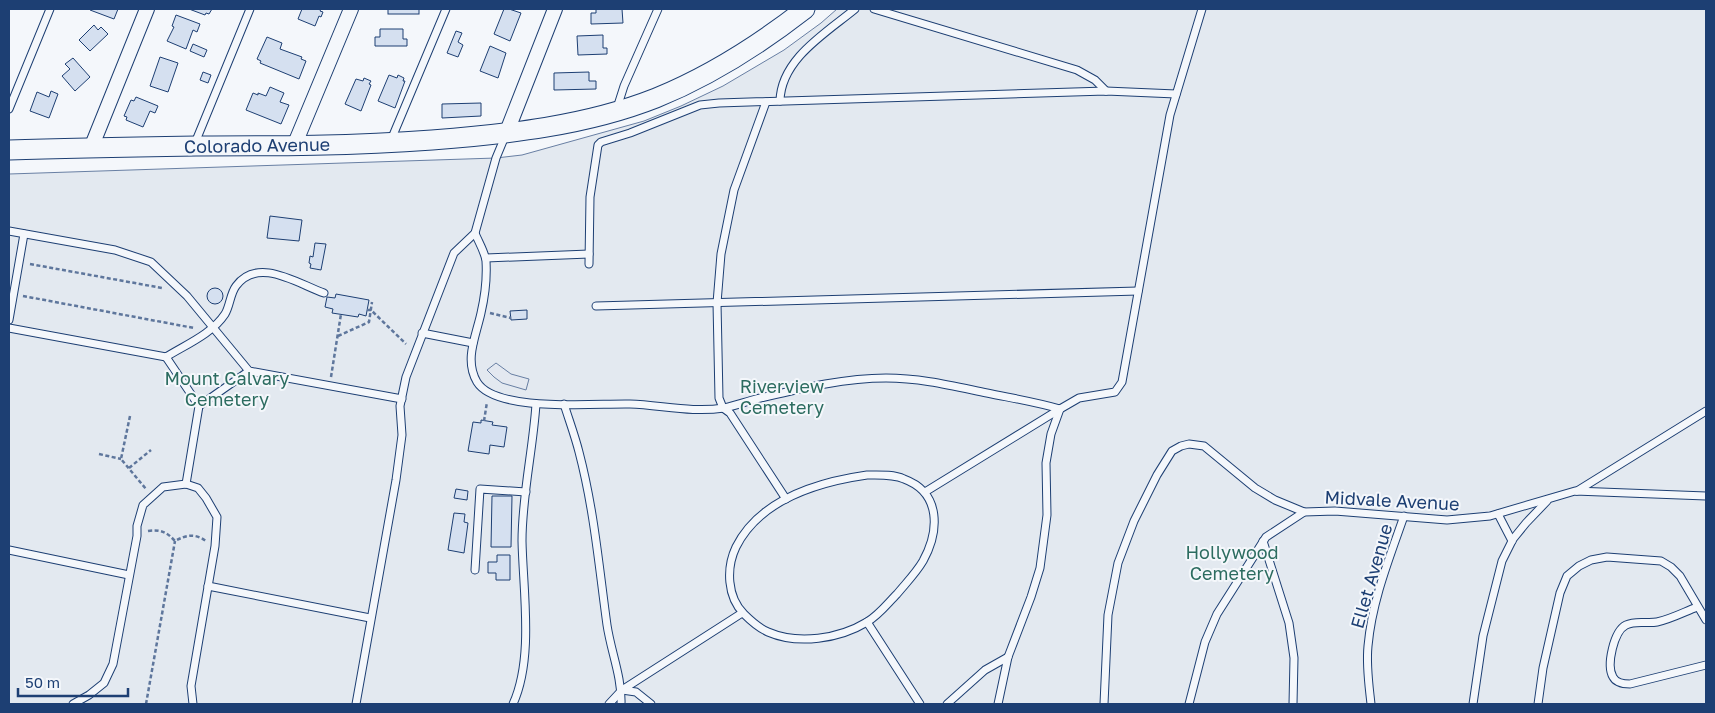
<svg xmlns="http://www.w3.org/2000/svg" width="1715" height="713" viewBox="0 0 1715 713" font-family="'Golos Text',sans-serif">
<rect width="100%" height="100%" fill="#f4f7fb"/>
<path fill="#e3e9f0" stroke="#687fa3" d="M837,9h869v695h-1697v-530l487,-16 26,-3 122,-34 37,-15 42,-20 61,-36 37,-27z"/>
<path fill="#e3e8f0" stroke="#687fa3" d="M496,363l15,11 18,5 -3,11 -24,-7 -8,-6 -7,-7z"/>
<g fill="#d5e0f0" stroke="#1d3f73">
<path d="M90,9h28l-4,10 -24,-9z"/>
<path d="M189,9h23l-3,5 -3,-1 -1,2z"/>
<path d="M302,9h19l-1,2 3,1 -2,5 -2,-1 -4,10 -17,-7z"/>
<rect x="388" y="9" width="31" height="5"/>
<path d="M504,9h5l12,4 -11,28 -16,-7z"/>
<path d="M596,9h26l1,14 -32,1v-11h5z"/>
<path d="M176,15l24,9 -3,8 -4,-2 -7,19 -19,-8 7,-14 -2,-1z"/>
<path d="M94,25l4,5 3,-3 7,7 -18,17 -11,-11z"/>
<path d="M380,29h23v10h4v7h-32v-9h5z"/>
<path d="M456,31l6,2 -4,9 5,3 -5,12 -11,-4z"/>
<path d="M603,35v13h4v6l-29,1 -1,-19z"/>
<path d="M267,37l15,6 -2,6 22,8 -1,2 5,2 -7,18 -39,-16 1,-2 -4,-2z"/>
<path d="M193,44l14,6 -3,7 -14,-6z"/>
<path d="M490,46l16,7 -8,25 -18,-7z"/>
<path d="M160,57l18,6 -10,29 -18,-6z"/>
<path d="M73,58l17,19 -15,14 -13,-15 8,-7 -5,-5z"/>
<path d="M203,72l8,3 -3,8 -8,-3z"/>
<path d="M589,72v9h7v8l-42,1v-17z"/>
<path d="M389,75l8,3 1,-3 6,3 -1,3h2l-10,27 -17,-7z"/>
<path d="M364,78l7,3 -2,3 2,1 -10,26 -16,-7 11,-25 7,2z"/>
<path d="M270,87l14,6 -4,9 9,3 -8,19 -35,-14 7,-17 5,2v-2l8,3z"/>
<path d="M51,91l7,3 -9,24 -19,-7 7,-19 12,5z"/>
<path d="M136,97l22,9 -3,7 -5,-2 -7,16 -17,-7 1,-3 -3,-1 7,-16 3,1z"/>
<path d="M481,103v13l-39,2v-14z"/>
<path d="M270,216l32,4 -3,21 -32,-3z"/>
<path d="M315,243l11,1 -5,26 -11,-2 1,-4 -2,-1 1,-7 3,1z"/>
<circle cx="215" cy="296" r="8"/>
<path d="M336,294l33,6 -3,16 -7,-2 -1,3 -26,-4 1,-4 -8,-2 2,-10 8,1z"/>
<path d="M527,310v9l-16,1 -1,-9z"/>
<path d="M481,420l12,2 -1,3 15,2 -3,20 -14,-2 -1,9 -21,-3 5,-29 8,1z"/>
<path d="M456,489l12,2 -1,9 -13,-2z"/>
<path d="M492,496h20l-1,51h-20z"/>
<path d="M454,513l11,1 -1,8 4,1 -4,30 -16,-3z"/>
<path d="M497,555h13v25h-14v-7h-8v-11h9z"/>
</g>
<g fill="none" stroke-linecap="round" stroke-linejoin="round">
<defs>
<g id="lane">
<path d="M874,9l203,61 18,10 11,11"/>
<path d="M780,101c1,-42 46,-68 75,-92"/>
<path d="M766,102l-32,88 -13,64 -4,49 2,95 4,10 7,5 56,86"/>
<path d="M617,108l7,-22 34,-77"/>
<path d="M9,109l41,-100"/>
<path d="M391,140l55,-131"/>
<path d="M195,143l55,-134"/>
<path d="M9,231l106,19 36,12 36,34 62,75 153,28"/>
<path d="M475,233c3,8 10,19 11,28 1,17 -1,35 -5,52 -5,23 -17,47 -4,69 19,31 119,21 153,22 31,1 62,9 94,4 10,-2 21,-6 32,-9 43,-10 87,-21 130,-21 35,0 67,8 101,15 24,5 49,9 73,16"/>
<path d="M486,258l103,-4"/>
<path d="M589,264l1,-67 8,-52 3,-3 29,-9 70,-28 19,-2 387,-12 70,3"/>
<path d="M596,306l542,-15"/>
<path d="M9,320l15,-86"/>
<path d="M9,328l157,29c19,-12 46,-23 59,-43 5,-8 5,-20 11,-28 22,-30 62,-2 88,7"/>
<path d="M422,333l51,10"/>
<path d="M166,357l33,49 -13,78"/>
<path d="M564,404c5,16 11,32 15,48 15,57 20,115 28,173 4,27 15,52 14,79"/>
<path d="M199,406l50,-35"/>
<path d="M867,475c12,0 26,-1 37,4 38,14 35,53 19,82 -7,12 -17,22 -26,33 -10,10 -18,21 -30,28 -28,17 -69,23 -99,10 -9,-4 -17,-11 -24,-18 -17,-17 -18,-46 -8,-67 24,-48 82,-65 131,-72z"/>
<path d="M1577,491l129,-80"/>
<path d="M925,492l135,-83"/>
<path d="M1498,514l14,27"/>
<path d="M1263,541l26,82 5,35 -1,46"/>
<path d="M9,550l120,25"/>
<path d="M475,570l5,-81 46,3"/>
<path d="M208,586l162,32"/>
<path d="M1697,607c-13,5 -26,12 -40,15 -10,2 -21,-2 -31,3 -12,6 -20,40 -13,52 3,6 11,7 17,7l76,-19"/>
<path d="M867,622l53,82"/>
<path d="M622,690l14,2 15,12"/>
<path d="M73,704l16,-9 15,-12 9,-19 24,-128v-10l6,-21 20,-18 23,-3 12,4 8,10 11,19 -2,29 -24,140 2,18"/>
<path d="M356,704l40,-224 6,-45 -2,-29 6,-29 48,-124 21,-20 21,-75 10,-24"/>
<path d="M513,704c21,-46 10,-113 9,-163 0,-46 11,-91 14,-137"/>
<path d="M609,704l13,-14 120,-77"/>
<path d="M947,704l38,-34 23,-13"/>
<path d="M998,704l10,-47 23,-60 9,-29 7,-53 -1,-52 5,-29 9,-25 19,-11 36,-6 7,-10 48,-267 32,-106"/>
<path d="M1104,704l4,-89 10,-52 16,-42 23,-46 15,-24 9,-5 8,-2 15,2 51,42 20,12 29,12"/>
<path d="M1189,704l16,-62 12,-28 49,-77 38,-25 31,-1 112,9 43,-4 85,-25 131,5"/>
<path d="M1371,704c-2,-19 -5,-38 -3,-58 4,-45 21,-87 36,-130"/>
<path d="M1473,704l10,-68 19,-75 11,-22 13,-16 21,-22"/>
<path d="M1538,704l5,-36 17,-75 7,-17 12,-10 12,-6 16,-3 54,4 10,6 9,9 26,44"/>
</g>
<g id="street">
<path d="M506,134l49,-125"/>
<path d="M294,146l57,-137"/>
<path d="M91,148l56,-139"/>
</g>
<path id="secondary" d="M9,150c62,-2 124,-3 187,-4 79,0 158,0 236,-6 76,-6 153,-14 224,-42 54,-22 104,-54 149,-89"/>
</defs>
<use href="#lane" stroke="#1d3f73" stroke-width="9"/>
<use href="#street" stroke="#1d3f73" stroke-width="16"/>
<use href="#secondary" stroke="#1d3f73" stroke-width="21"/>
<g stroke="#5e769c" stroke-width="2.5" stroke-dasharray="4 2.5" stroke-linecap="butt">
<path d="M30,264l132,24"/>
<path d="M23,296l171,32"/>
<path d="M367,310h4l35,34"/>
<path d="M490,313l21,5"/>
<path d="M338,336l31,-14 3,-20"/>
<path d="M331,377l10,-63"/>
<path d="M130,416l-9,43 25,30"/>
<path d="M484,421l3,-19"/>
<path d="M99,454l22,5"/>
<path d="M129,468l22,-18"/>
<path d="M148,531c12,-2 19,1 27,10 11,-6 20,-8 31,0"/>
<path d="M146,704l29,-163"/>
</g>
<use href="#lane" stroke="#f4f7fb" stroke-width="7"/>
<use href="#street" stroke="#f4f7fb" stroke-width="14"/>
<use href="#secondary" stroke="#f4f7fb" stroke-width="19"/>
</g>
<g text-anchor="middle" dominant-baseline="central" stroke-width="4" stroke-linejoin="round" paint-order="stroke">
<g font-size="18" fill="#1d3f73" stroke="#f4f7fb">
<text transform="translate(257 145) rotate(-1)">Colorado Avenue</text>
<text transform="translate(1392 500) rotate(3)">Midvale Avenue</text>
<text transform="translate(1371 576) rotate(-74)">Ellet Avenue</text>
</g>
<g font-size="18" fill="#2c6c60" stroke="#f4f7fb">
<text x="227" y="378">Mount Calvary<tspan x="227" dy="21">Cemetery</tspan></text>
<text x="782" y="386">Riverview<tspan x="782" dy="21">Cemetery</tspan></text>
<text x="1232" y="552">Hollywood<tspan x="1232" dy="21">Cemetery</tspan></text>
</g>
</g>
<rect width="1715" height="713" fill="none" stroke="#1d3f73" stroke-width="20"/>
<path d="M18 688v8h110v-8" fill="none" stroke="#1d3f73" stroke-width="2.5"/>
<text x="25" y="688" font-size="15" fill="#1d3f73" stroke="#f4f7fb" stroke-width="4" paint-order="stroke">50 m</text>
</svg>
